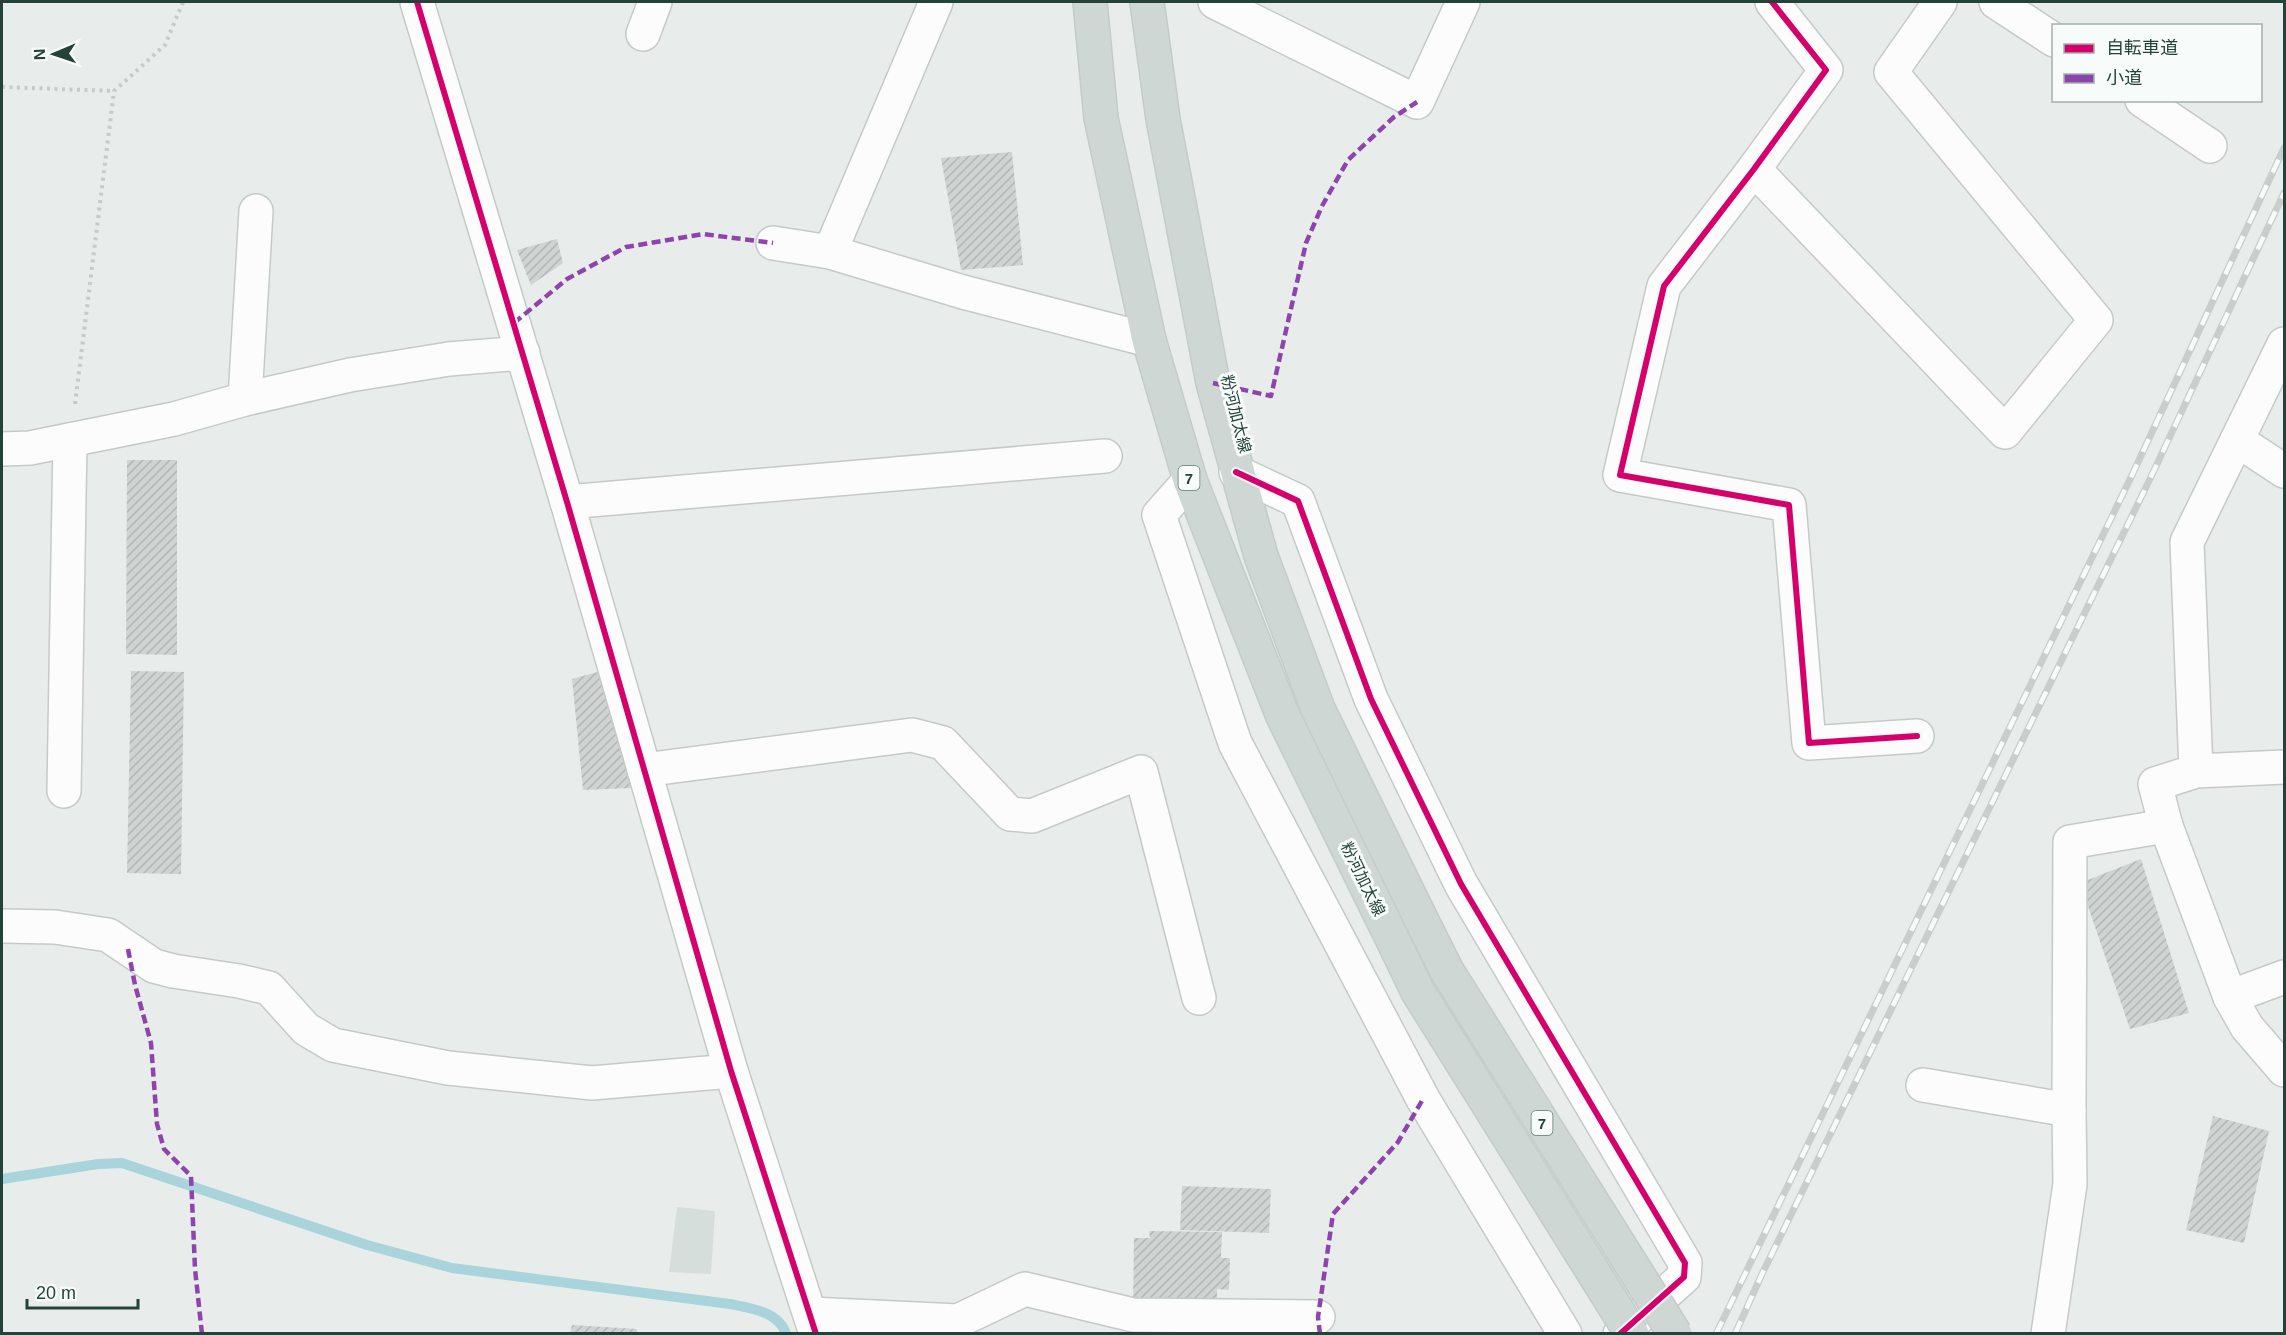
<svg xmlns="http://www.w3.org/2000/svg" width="2286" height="1335" viewBox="0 0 2286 1335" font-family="Helvetica,'Noto Sans JP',sans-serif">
<defs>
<pattern id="building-hatch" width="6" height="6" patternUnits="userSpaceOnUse" patternTransform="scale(1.5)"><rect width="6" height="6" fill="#cfd4d2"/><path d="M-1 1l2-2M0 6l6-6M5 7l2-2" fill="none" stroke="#b2b7b5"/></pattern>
</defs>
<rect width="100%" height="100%" fill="#e8edeb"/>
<path fill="#d6dedb" d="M677,1207l38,4 -4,63 -42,-2z"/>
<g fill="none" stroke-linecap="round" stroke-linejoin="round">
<path stroke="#a9d4db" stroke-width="10" d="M2,1179l96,-15 24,-1 245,82 85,23 278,36c19,4 49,7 56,30"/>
</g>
<g fill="url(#building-hatch)">
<path d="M1012,152l11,113 -62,5 -20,-112z"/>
<path d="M557,239l6,24 -32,22 -14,-35z"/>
<path d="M127,460h50v195l-51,-1z"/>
<path d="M131,671l53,1 -3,202 -54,-1z"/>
<path d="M601,671l28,93 2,24 -48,2 -11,-111z"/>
<path d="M2141,859l48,154 -59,16 -50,-146z"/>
<path d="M2213,1116l56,15 -25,112 -58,-13z"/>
<path d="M1182,1186l89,3 -2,44 -89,-3z"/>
<path d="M1149,1231l73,1 -1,26h9l-1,32 -12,-1v22l-84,-2 1,-71h16z"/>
<path d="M572,1325l65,4v5h-67z"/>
</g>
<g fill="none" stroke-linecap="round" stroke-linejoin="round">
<defs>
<g id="minor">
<path d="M417,2l150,500 164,569 85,263"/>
<path d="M1215,2l202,100 46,-100"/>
<path d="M1772,2l54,68 -72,99 -90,117 -44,189 169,30 20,238 108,-7"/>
<path d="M1996,2l58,38"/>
<path d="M643,34l12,-32"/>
<path d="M2142,100l68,46"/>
<path d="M1754,169l251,263 91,-112 -205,-248 49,-70"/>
<path d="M773,243l57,9 133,40 186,48"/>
<path d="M830,252l106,-250"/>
<path d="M245,399l11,-188"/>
<path d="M2237,440l47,31"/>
<path d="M2,449l28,-1 144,-29 71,-20 105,-24 99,-16 74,-6"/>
<path d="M1236,472l62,29 73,198 90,185 224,379 -1,14 -64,57"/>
<path d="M1190,480l-31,35 76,228 188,356 142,235"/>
<path d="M567,502l538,-46"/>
<path d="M644,770l268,-35 31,8 67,71 22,2 109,-44 58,226"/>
<path d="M2196,771l-9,-229 97,-198"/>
<path d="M64,791l6,-351"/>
<path d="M2166,826l64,171 17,30 37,43"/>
<path d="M2,926l53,1 53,8 46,31 19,5 66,10 30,7 37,41 27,16 115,23 144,15 139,-12"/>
<path d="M2230,997l54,-20"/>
<path d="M1923,1085l146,25 1,74 -22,150"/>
<path d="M2069,1110l1,-268 96,-16 -11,-42 41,-13 88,-4"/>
<path d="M811,1314l147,7 67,-32 108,26 185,2"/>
</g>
<g id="major">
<path d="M1090,2l11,116 48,222 41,140 92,234 103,210"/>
<path d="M1147,2l16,117 50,264 48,173 57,153 98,200"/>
</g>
</defs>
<use href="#minor" stroke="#c5cac8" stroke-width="36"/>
<use href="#major" stroke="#c3ccc9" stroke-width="36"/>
<g stroke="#c3ccca" stroke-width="4" stroke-dasharray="3 4.5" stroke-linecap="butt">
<path d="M2,87l112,4"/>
<path d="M75,404l39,-313 51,-46 18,-43"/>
</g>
<use href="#minor" stroke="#fcfcfc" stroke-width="33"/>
<use href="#major" stroke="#cfd7d5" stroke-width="33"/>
<defs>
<g id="rail">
<path d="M1716,1334l417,-861 151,-325"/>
<path d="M1735,1334l27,-60 388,-795 134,-286"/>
</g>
</defs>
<use href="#rail" stroke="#c9cdcc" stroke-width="7"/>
<use href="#rail" stroke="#f7fbf9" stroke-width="4.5" stroke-dasharray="14" stroke-linecap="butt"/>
<defs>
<g id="major-bridge">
<path d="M1416,909l31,62 228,363"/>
<path d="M1385,924l33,68 214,342"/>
</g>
</defs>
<use href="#major-bridge" stroke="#c3ccc9" stroke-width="36" stroke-linecap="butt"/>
<use href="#major-bridge" stroke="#cfd7d5" stroke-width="33"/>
<g stroke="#8e44ad" stroke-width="4.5" stroke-dasharray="9 4.5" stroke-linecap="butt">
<path d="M514,323l53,-44 59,-32 77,-13 70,9"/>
<path d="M1213,383l58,13 35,-153 16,-37 26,-46 46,-43 23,-15"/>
<path d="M128,949l7,36 16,58 6,81 7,25 27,27 4,93 7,65"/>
<path d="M1320,1334l-2,-17 15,-103 65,-72 25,-43"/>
</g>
<defs>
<g id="cycleway">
<path d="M417,2l150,500 164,569 85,263"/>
<path d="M1772,2l54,68 -72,99 -90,117 -44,189 169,30 20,238 108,-7"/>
<path d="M1236,472l62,29 73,198 90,185 224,379 -1,14 -64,57"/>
</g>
</defs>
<use href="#cycleway" stroke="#f7fbf9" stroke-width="10"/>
<use href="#cycleway" stroke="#d6006c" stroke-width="6"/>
</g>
<g text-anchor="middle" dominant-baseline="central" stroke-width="6" stroke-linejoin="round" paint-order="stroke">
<g fill="#f7fbf9" stroke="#637a73" stroke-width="1.5">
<rect x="1178.5" y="466" width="21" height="24" rx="4.5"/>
<rect x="1531.5" y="1111" width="21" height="24" rx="4.5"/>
</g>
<g font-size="15" font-weight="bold" fill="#24423a">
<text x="1189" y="478">7</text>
<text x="1542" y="1123">7</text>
</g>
<g font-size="16" fill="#24423a" stroke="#f7fbf9">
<text transform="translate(1236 414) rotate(76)">粉河加太線</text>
<text transform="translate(1363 879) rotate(64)">粉河加太線</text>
</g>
</g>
<rect width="2286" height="1335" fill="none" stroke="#24423a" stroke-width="6"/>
<rect x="2052" y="24" width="210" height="78" fill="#f7fbf9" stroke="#a3b1ad" stroke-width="1.5"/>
<rect x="2064" y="44" width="30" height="9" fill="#d6006c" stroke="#a3b1ad" stroke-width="1.5"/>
<text x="2106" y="54" font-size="18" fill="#24423a">自転車道</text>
<rect x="2064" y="74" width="30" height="9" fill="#8e44ad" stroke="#a3b1ad" stroke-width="1.5"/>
<text x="2106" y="84" font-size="18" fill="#24423a">小道</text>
<g transform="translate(54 54) rotate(268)" stroke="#f7fbf9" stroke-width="4.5" paint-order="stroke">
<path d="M0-4.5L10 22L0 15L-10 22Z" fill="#24423a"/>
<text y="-9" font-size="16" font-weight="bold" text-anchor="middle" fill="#24423a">N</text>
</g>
<path d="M27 1299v9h111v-9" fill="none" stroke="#24423a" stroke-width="3"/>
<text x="36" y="1299" font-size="18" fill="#24423a" stroke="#f7fbf9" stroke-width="4.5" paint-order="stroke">20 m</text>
</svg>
